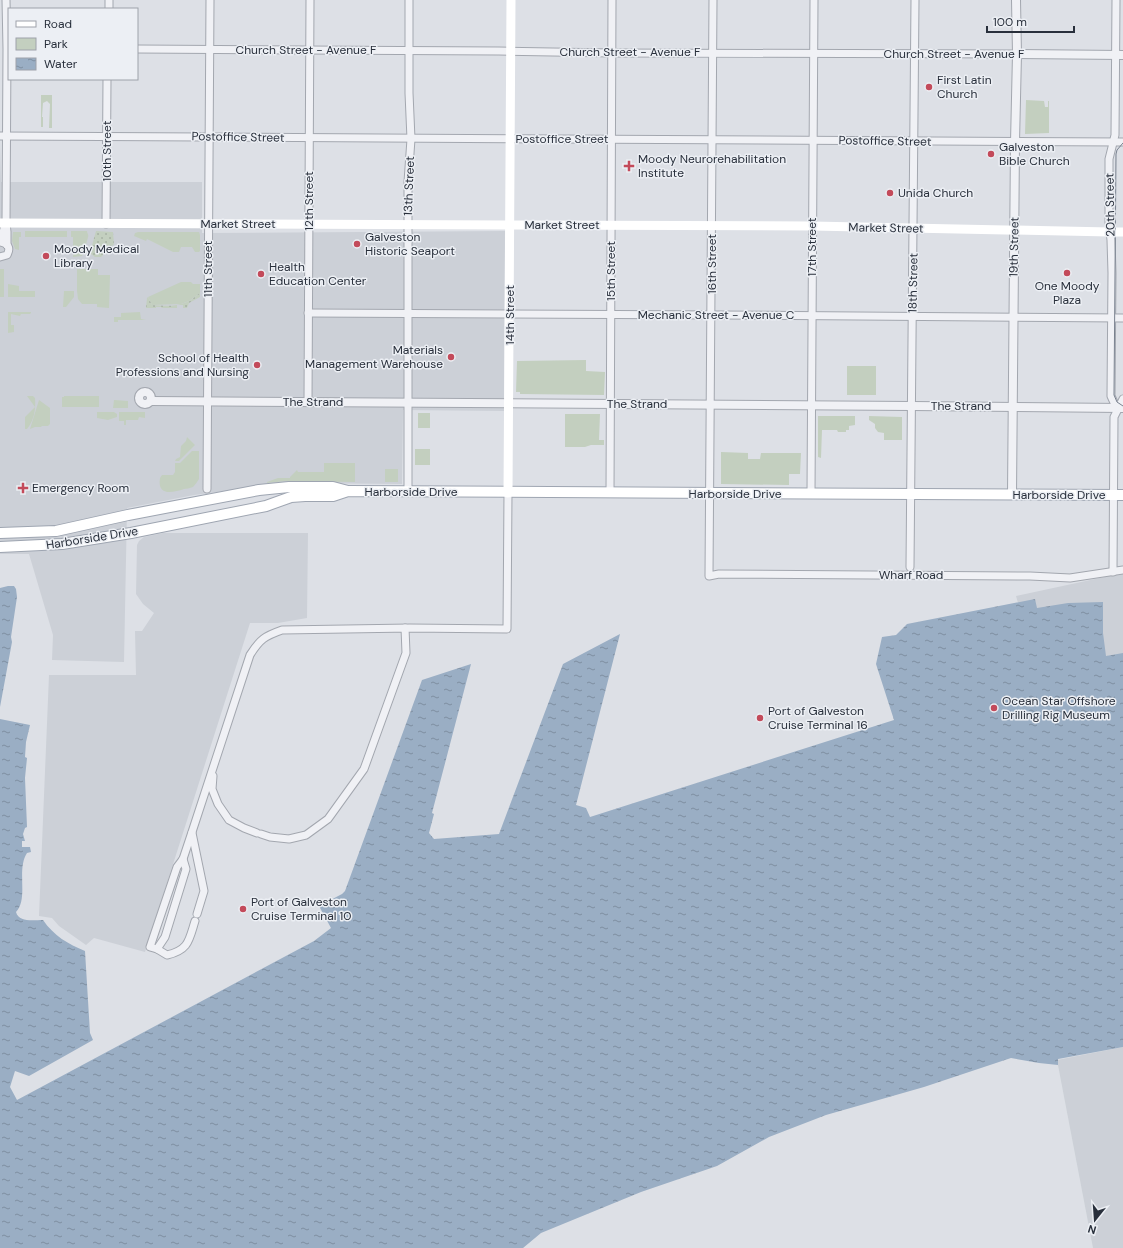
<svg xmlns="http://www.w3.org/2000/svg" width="1123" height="1248" viewBox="0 0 1123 1248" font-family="'DM Sans',sans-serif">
<defs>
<pattern id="garden-dots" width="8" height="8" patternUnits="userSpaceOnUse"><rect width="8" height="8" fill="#c3cfbf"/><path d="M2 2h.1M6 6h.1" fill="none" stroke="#a8b2a5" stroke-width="1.8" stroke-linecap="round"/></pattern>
<pattern id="water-ripples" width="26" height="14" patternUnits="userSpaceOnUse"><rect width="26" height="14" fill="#9aaec4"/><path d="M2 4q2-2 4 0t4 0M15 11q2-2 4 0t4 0" fill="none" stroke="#7e8ea0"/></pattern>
</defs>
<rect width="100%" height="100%" fill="#dde0e6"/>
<g fill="#ccd0d7">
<path d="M0,141l1,41h201v51l303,-2 -1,180 -101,-1 -1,74 -116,-1 -92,12 -67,13 -3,154 -72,-2 1,-25 -24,-81h-29z"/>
<path d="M163,533h145l-1,85 -29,5h-28l-105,329 -51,-14 -8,7 -27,-19 -7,-8 -13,-2 10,-241h87l-1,-44h7l12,-18 -11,-9 -7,-10 1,-49 2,-4 5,-4z"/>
<path d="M1123,573v93l-86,3 -21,-73z"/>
<path d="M1123,1047v201h-30l-36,-188z"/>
</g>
<g fill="#c3cfbf">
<path d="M41,95h11v33h-3l1,-24 -3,-3 -4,2 -1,14h1v10h-2z"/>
<path d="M1026,100l18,1 1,6h3v-6h1v32l-24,1z"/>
<rect x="25" y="231" width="42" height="6"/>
<path d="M71,231h16c0,2 2,4 1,6 0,1 -5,18 -6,19l-9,1v-20h-2z"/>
<path d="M13,232h8v5h-2v13l-4,-1 -3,-8z"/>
<path d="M138,232h61l1,3v16l-1,1h-4l-3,-5h-11l-2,5h-6l-26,-13 -1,2 -12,-5 1,-3z"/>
<rect x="0" y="269" width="4" height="28"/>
<path d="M77,269h21v6h12l-1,33 -12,-1v-3h-15l-4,-5 -1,-8z"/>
<path d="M181,282h10l2,2h7v9l-11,8 -8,3 -29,1 -4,-8z"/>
<path d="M8,284l11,2v5h16v6h-27z"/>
<path d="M64,291h10v6l-8,10h-3z"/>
<path d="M8,312h23v1l-1,1h-9l-1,2 -9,-2v11h3v7l-6,1z"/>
<path d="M114,312v5h7v-4l19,-1 1,7 5,1h-28v2h-4z"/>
<path d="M586,360v11l19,1 -1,23 -84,-1v-2h-4l1,-31z"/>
<rect x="847" y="366" width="29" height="29"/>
<path d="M27,396h6l2,2c1,11 -1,23 -8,31h-2v-12l10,-10z"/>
<path d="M64,396h35v11h-37v-10h2z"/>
<path d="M39,400l11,8v16l-2,2h-6l-1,1h-6l-5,2z"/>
<path d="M114,400l14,1v7h-15z"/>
<path d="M97,412h17l3,2v3l-9,3 -11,-2z"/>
<path d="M119,412h26v6l-6,-1 -1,3h-12v5h-2v-4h-5z"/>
<rect x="418" y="413" width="12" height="15"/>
<path d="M565,414h35l-1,26h5v5h-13l-6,2h-20z"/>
<path d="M818,416h37v9l-6,1v4h-3v2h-8l-1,-2h-15l-1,28 -3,-1z"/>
<path d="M869,416l33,1v23h-18v-7l-6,-1 -3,-4v-4l-6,-4z"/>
<path d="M187,437l8,8 -16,16h-4l1,-2 4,-2 1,-11 5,-5z"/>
<rect x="415" y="449" width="15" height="16"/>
<path d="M192,451h7v28c-2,3 -4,6 -6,8 -3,1 -7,2 -9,2 -12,4 -27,7 -24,-11l2,-3h11l2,-3v-9h5z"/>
<path d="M721,452l27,1v6h12l1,-6h40l-1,21h-11v11l-68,-1z"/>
<path d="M324,463h31v19l-69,-1 -19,2v-1l11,-4h12v-1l7,-7 1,2h26z"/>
<rect x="385" y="469" width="13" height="13"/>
</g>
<g fill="url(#garden-dots)">
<path d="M96,231l17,1 1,12 -13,13h-6l-4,-3v-5z"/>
<path d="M200,293v4l-11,6 -2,5h-4v-3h-6v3h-15l-1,-1h-5v1h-10l1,-10 1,-1 4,8c11,1 24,2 35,-3 5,-2 8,-6 13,-9z"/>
</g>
<g fill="url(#water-ripples)">
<path d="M8,586h6l2,3 1,8 -6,40 1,5 -12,65v-119z"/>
<path d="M1035,599l2,9 31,-5 35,-1v31l3,23 17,-3v394l-65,12v6l-19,-2 -28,-5 -87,29 -98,28 -57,22 -52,29 -76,26 -100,41 -18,15h-523v-529l30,6 -4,17 -1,15 2,1 -2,20 2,49 -2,1 -2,6 2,7h-3v6h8l1,5 -4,1c-11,17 2,45 -11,59 3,11 18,8 27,8 11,16 25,24 42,31l5,82 3,7 -64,36 -14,-5 -5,16 7,13 297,-159 17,-13 -12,-22 23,-12 3,-3 77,-211 49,-16 -39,149 2,1 -5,19 5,6 65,-5 64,-170 57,-30 -44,171 10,3 4,9 304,-97 -18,-56 6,-27 14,-2 11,-11z"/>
</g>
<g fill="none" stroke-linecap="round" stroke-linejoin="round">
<defs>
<g id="minor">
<path d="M6,0l1,49 -1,174 1,9v13"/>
<path d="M713,0l-4,576 10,-2 311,2 40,2 53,-8"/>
<path d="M1116,0l-1,135 -6,24v63l2,18 1,33 -1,123 6,13"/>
<path d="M109,9v-9"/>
<path d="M137,49l362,2 113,2 405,1"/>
<path d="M0,136l1123,6"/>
<path d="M106,224l1,-145"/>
<path d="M0,241l6,-18"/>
<path d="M0,242c8,1 11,6 7,13l-7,2"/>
<path d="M308,313l412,2 403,3"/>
<path d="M308,402l2,-402"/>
<path d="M207,489l3,-489"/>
<path d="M408,492v-310l3,-43 -2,-46v-93"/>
<path d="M610,493l2,-493"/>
<path d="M811,494l3,-494"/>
<path d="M910,567l5,-567"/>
<path d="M1113,572l1,-155 9,-18"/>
<path d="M213,776l-1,13 6,15 11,16 15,8 13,5"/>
<path d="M192,833l12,58 -7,23"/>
<path d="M261,834l9,3 19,2 17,-4 22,-16 36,-50 42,-116 -1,-25"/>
<path d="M195,921c-6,19 -6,29 -28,34l-10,-6 -7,-2 27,-80 6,-8 9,-27 58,-177c10,-16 15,-19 32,-25l128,-2 97,1 1,-136"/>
<path d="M157,949l8,-12 21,-68 -3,-10"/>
</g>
<g id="tertiary">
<path d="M1017,54l106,1"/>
<circle cx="145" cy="398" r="6"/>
<path d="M151,401l761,5 211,2"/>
<path d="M1012,494l3,-352 2,-88 -1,-54"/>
</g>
<g id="primary">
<path d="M0,533l56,-2 72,-16 131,-25 30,-3h44l15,4"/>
<path d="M0,547l62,-3 69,-11 135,-27 25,-9 14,-1h28l15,-5 775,4"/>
</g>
</defs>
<use href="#minor" stroke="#a3a7af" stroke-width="9"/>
<use href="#tertiary" stroke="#a3a7af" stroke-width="10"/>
<use href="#primary" stroke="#9ea5b1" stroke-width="12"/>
<use href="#minor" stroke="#f0f1f5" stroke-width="7"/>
<use href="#tertiary" stroke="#f0f1f5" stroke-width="8"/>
<g stroke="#fff" stroke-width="9">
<path d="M0,223l812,3 298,6h13"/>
<path d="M508,493l3,-493"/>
</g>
<use href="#primary" stroke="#fff" stroke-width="10"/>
<path stroke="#78808e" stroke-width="1" d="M1123,143l-6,7 -1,4 -2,241 3,7 6,4"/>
</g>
<g fill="#c34a5a" stroke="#eceff4" stroke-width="1.5">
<circle cx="929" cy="87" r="4"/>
<circle cx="991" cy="154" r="4"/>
<path d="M627 160h4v4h4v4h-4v4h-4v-4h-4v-4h4z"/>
<circle cx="890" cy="193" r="4"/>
<circle cx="357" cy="244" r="4"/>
<circle cx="46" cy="256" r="4"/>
<circle cx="1067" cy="273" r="4"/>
<circle cx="261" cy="274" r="4"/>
<circle cx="451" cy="357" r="4"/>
<circle cx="257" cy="365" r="4"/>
<path d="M21 482h4v4h4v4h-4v4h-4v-4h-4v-4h4z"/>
<circle cx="994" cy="708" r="4"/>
<circle cx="760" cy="718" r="4"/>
<circle cx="243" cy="909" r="4"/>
</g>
<g text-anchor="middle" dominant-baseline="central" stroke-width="3" stroke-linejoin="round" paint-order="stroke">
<g font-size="12" fill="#282f3b" stroke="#eceff4">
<text x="306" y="50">Church Street - Avenue F</text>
<text x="630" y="52">Church Street - Avenue F</text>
<text x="954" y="54">Church Street - Avenue F</text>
<text transform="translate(238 137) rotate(1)">Postoffice Street</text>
<text x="562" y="139">Postoffice Street</text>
<text transform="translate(885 141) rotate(1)">Postoffice Street</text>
<text transform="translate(107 151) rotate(-90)">10th Street</text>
<text transform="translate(409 186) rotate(-88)">13th Street</text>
<text transform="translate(309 201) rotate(-90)">12th Street</text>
<text transform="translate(1110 205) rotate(-91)">20th Street</text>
<text x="238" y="224">Market Street</text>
<text x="562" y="225">Market Street</text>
<text transform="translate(886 228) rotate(1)">Market Street</text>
<text transform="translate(812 247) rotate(-90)">17th Street</text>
<text transform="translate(1014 247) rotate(-89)">19th Street</text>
<text transform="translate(712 264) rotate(-90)">16th Street</text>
<text transform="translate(208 269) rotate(-90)">11th Street</text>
<text transform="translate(611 271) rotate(-90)">15th Street</text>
<text transform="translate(913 283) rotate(-89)">18th Street</text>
<text transform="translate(510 315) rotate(-90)">14th Street</text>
<text x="716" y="315">Mechanic Street - Avenue C</text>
<text x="313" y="402">The Strand</text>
<text x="637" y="404">The Strand</text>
<text x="961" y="406">The Strand</text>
<text x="411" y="492">Harborside Drive</text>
<text x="735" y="494">Harborside Drive</text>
<text x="1059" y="495">Harborside Drive</text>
<text transform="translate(92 538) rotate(-9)">Harborside Drive</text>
<text x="911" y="575">Wharf Road</text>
</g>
<g font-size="12" fill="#282f3b" stroke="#eceff4" text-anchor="start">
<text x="937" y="80">First Latin<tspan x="937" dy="14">Church</tspan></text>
<text x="999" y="147">Galveston<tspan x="999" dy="14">Bible Church</tspan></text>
<text x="638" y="159">Moody Neurorehabilitation<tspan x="638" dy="14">Institute</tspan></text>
<text x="898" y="193">Unida Church</text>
<text x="365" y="237">Galveston<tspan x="365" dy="14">Historic Seaport</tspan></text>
<text x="54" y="249">Moody Medical<tspan x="54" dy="14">Library</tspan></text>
<text x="269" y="267">Health<tspan x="269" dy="14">Education Center</tspan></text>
<text x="1067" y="286" text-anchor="middle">One Moody<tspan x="1067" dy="14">Plaza</tspan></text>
<text x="443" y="350" text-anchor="end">Materials<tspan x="443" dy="14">Management Warehouse</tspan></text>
<text x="249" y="358" text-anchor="end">School of Health<tspan x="249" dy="14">Professions and Nursing</tspan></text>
<text x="32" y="488">Emergency Room</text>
<text x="1002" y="701">Ocean Star Offshore<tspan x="1002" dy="14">Drilling Rig Museum</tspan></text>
<text x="768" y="711">Port of Galveston<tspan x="768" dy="14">Cruise Terminal 16</tspan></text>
<text x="251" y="902">Port of Galveston<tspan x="251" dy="14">Cruise Terminal 10</tspan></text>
</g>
</g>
<rect x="8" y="8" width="130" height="72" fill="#eceff4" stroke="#9ea2aa"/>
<rect x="16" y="21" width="20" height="6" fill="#ffffff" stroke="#9ea2aa"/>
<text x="44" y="28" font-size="12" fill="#282f3b">Road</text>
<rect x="16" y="38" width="20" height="12" fill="#c3cfbf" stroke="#9ea2aa"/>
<text x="44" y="48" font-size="12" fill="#282f3b">Park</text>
<rect x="16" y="58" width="20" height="12" fill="url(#water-ripples)" stroke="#9ea2aa"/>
<text x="44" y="68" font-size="12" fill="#282f3b">Water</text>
<g transform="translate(1095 1220) rotate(197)" stroke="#eceff4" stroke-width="3" paint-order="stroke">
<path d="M0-3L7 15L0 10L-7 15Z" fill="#282f3b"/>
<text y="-6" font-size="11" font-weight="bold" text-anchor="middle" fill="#282f3b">N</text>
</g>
<path d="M987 26v6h87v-6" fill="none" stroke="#282f3b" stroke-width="2"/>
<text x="993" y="26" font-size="12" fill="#282f3b" stroke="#eceff4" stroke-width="3" paint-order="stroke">100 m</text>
</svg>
